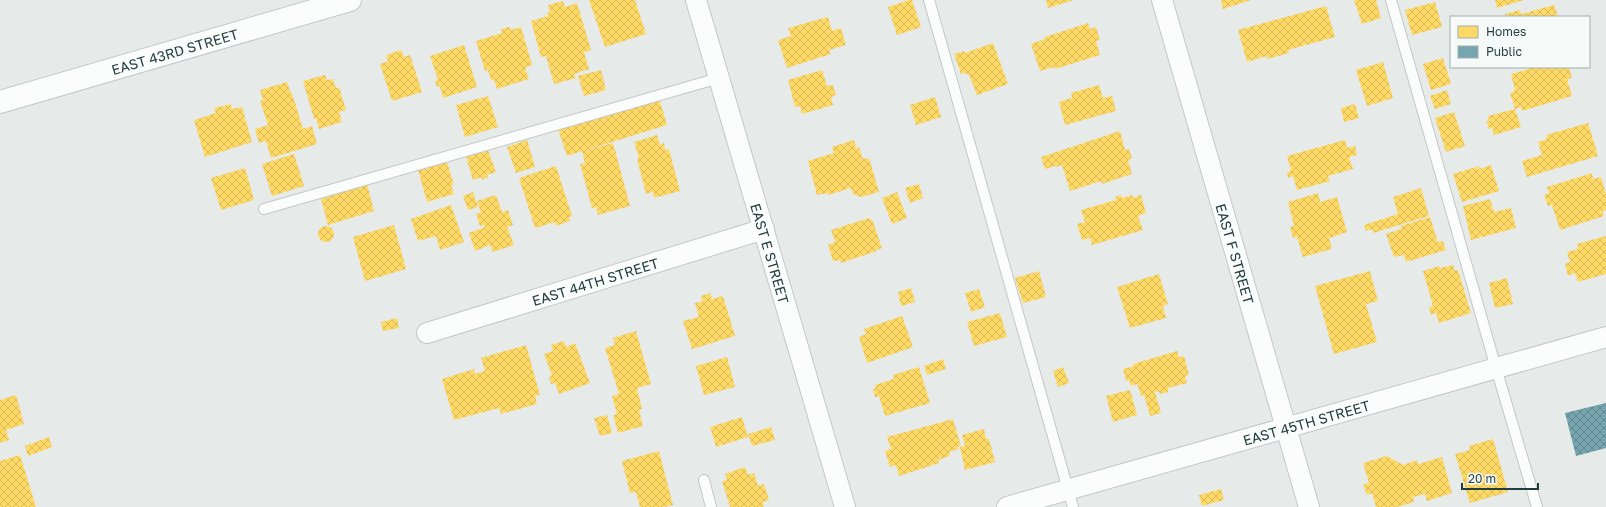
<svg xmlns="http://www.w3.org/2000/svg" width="1606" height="507" viewBox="0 0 1606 507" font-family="'Golos Text',sans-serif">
<defs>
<pattern id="homes-cross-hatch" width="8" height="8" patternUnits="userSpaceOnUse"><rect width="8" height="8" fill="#ffd966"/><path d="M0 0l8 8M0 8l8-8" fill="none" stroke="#dabb59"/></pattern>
<pattern id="public-cross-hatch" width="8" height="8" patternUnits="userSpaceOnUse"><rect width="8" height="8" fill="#76a5af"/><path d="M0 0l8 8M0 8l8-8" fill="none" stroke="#608890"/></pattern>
</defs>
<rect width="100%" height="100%" fill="#e6ebea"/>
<g fill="url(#homes-cross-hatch)">
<path d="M589,0h46l11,34 -41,13z"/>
<path d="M909,0h3l9,27 -24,8 -9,-28z"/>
<path d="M1046,0h28l-26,8z"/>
<path d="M1221,0h30l-28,9z"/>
<path d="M1354,0h22l5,18 -19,6z"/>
<path d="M1495,0h29l-27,8z"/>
<path d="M563,1l2,6 12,-4 14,47 -7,2 5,17 -15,5 2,4 -22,6 -8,-28 -5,1 -10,-36 17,-5 -1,-3 3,-1 -2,-7z"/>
<path d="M1435,2l7,25 -30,8 -7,-25z"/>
<path d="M1554,5l4,12h-52l-1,-3 15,-4 1,4z"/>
<path d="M1326,6l9,31 -47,13 1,3 -22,6 -1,-3 -19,6 -9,-32z"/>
<path d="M828,17l4,14 9,-3 5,17 -17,5 2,4 -44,14 -9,-28 13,-4 -3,-8z"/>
<path d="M1088,23l2,6 6,-2 4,13 -4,1 4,14 -45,14 -1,-2 -14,4 -9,-27 14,-5v-2z"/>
<path d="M510,27l1,3 10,-3 11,38 -7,3 4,11 -32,10 -3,-9h-3l-3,-10 -3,1 -9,-30 26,-8 -1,-4z"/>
<path d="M993,43l15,41 -31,11 -8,-20 -5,-2 -3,1 -7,-20 10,-3 1,2z"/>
<path d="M464,45l13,42 -34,11 -3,-12 -3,1 -2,-6 3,-1 -8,-24z"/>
<path d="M401,50l3,7 6,-2 12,37 -30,9 -12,-37 8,-3 -2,-6z"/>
<path d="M1443,58l8,26 -20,6 -8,-26z"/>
<path d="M1383,62l10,36 -26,8 -11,-36z"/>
<path d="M1536,67h33l3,11 -5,1 5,17 -50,15 -1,-4 -6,2 6,18 -27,8 -2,-7 -3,1 -3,-8h3l-1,-5 27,-7 -5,-16 5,-2 -4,-17z"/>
<path d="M601,70l5,20 -22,6 -6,-20z"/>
<path d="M822,70l5,16 6,-1 3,10 -5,2 2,8 -31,9 -2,-8 -5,1 -7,-27z"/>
<path d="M325,75l2,5 6,-1 3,9 3,-1 7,23 -7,2 3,10 -23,7 -3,-11 -2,1 -11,-38z"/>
<path d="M287,82l4,12 1,-1 11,36 9,-3 5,18 -46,14 -5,-17 -7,2 -4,-14 13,-4 -8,-24 3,-1 -3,-10z"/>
<path d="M1099,85l4,13 9,-2 4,15 -51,14 -6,-23 13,-4 -1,-5z"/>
<path d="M1447,90l4,14 -16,5 -5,-13z"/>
<path d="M488,96l10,31 -33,10 -9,-32z"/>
<path d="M935,97l6,20 -25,8 -6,-20z"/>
<path d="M659,98l8,27 -84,26 30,-8 17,63 -32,9 -2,-8 -4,1 -12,-44 5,-1 -3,-12 -15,5 -9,-27z"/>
<path d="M231,104l1,5 10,-2 10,35 -47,15 -11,-37 22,-7 -2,-5z"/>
<path d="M1355,104l4,14 -15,4 -3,-14z"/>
<path d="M1454,112l11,34 -19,6 -11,-34z"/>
<path d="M1588,123l10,33 -71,21 -5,-16 20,-6 -4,-13 9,-3 -1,-4z"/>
<path d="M1120,131l5,19 4,-1 3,9 -4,2 4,14 -30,10 -1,-3 -31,10 -8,-26 -6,2 -1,-1 -10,3 -4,-12z"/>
<path d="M657,135l3,10 4,-2 1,7 4,-1 11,42 -26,7 -1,-6 -7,2 -9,-35 2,-1 -5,-16z"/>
<path d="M527,140l8,27 -19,6 -9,-26z"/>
<path d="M854,140l2,8 3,-1 4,12 6,-1 10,34 -18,5 -8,-3 -2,-6 -23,7 -1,-2 -10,2 -9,-34 26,-8 -2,-6z"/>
<path d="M1345,140l2,8 8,-2 2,9 -8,2 4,12 -25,7 2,5 -33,9 -4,-14 -5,2 -1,-6 4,-1 -4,-15z"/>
<path d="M488,150l8,22 -9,3 1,2 -6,3 -1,-3 -8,3 -7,-23z"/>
<path d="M294,154l10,32 -32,10 -10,-32z"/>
<path d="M447,162l7,23h-3l3,9 -27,8 -9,-32z"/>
<path d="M1491,165l8,26 -37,11 -9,-28 26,-8v3z"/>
<path d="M556,166l16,50 -3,1 1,4 -14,5 -1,-4 -20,6 -16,-50z"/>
<path d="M245,168l9,32 -33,10 -10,-32z"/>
<path d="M1592,173l1,6 8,-2 5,17v16l-4,2 2,4 -44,14 -8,-25 -4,1 -4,-11 5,-2 -2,-6z"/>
<path d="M367,184l7,27 -46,14 -7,-26z"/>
<path d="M919,184l4,14 -13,5 -5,-15z"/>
<path d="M1421,188l8,28 -56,17 -1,-4 -6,2 -2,-6 34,-11 -5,-17z"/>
<path d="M473,192l5,15 -10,3 -5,-14z"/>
<path d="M897,192l10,26 -15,6 -10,-26z"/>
<path d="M1318,193l2,9 17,-5 10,35 -18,6 3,11 -29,8 -6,-20 -4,1 -3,-11 4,-1 -6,-24z"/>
<path d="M496,195l6,17 6,-2 5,15 -6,2 7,18 -21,7 -3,-7 -15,6 -6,-18 16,-6 -1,-2 -4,1 -4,-12 5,-2 -4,-11z"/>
<path d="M1121,195l1,3 10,-3 1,3 8,-3 5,18 -8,3 5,14 -51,15 -2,-7 -8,2 -5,-16 8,-2 -4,-12 35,-10 -1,-3z"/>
<path d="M1490,199l4,13 17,-4 5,20 -45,12 -8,-34z"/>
<path d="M451,205l13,37 -24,8 -4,-14 -18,5 -7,-22z"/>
<path d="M1430,217l8,25 5,-1 3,9 -40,12 -2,-7 -10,2 -8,-23 15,-5v-3z"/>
<path d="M869,218l1,2 2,-1 10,29 -6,2 1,1 -36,12 -1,-3 -7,1 -5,-16 7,-3 -4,-12z"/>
<path d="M394,225l12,44 -41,12 -12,-44z"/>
<circle cx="326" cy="234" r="8"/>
<path d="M1606,236v38l-28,8 -3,-9 -7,3 -3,-12 5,-2 -3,-10 11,-3 -1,-5z"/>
<path d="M1453,265l2,6 3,-1 13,43 -32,10 -3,-10 -5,2 -2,-8 4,-1 -10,-35 17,-5v2z"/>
<path d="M1039,271l7,26 -23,6 -8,-25z"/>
<path d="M1370,271l8,30 -12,3 11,38 -43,12 -19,-68z"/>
<path d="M1159,274l9,30 -5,2 3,12 -36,10 -13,-41z"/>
<path d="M1507,278l6,26 -18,4 -6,-25z"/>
<path d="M911,288l4,14 -14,4 -3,-14z"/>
<path d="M979,289l6,18 -14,5 -6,-19z"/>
<path d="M710,293l2,6 11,-3 12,40 -43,13 -9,-28 16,-4 -4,-14 8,-2 -2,-5z"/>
<path d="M1000,313l7,24 -33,9 -7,-24z"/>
<path d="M902,316l11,31 -46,16 -8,-26 7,-3 -2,-5z"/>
<path d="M397,318l2,10 -16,3 -2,-9z"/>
<path d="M636,331l15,53 -14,4 5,21 -3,1 4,16 -25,7 -5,-18 4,-1 -5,-18 7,-2 -14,-46 10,-3 -2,-7z"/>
<path d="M564,341l2,6 9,-4 15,40 -31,11 -4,-11 -4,1 -2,-7 3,-1 -8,-22 9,-3 -2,-6z"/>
<path d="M526,345l14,50 -5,1 2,8 -36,10 -2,-6 -45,12 -12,-41 32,-10 1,5 10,-3 -4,-13z"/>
<path d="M1177,351l2,6 5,-1 5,19 -4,1 2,7 -19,5v4l-7,2 -3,-3 -3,1 6,21 -11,3 -6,-21 -3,1 -4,-12 -6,2 -2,-6 -3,1 -3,-12 11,-3 -1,-2z"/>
<path d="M727,357l8,30 -31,8 -8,-29z"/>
<path d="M943,359l3,10 -19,6 -3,-9z"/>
<path d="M919,367l11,36 -45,13 -6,-20 -4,1 -2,-8 3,-1 -1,-3 19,-6 -1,-4z"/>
<path d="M1063,367l6,16 -11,4 -5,-16z"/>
<path d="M1130,390l7,25 -24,7 -7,-26z"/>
<path d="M16,395l8,29 -18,6 3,10 -9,3v-43z"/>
<path d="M607,415l5,18 -12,3 -6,-18z"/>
<path d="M742,417l6,20 -32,10 -6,-20z"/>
<path d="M953,419l8,27 -4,1 2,2 -10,3 1,4 -12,4 1,3 -40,13 -3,-11 -6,2 -5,-16 6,-2 -4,-12z"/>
<path d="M771,427l4,13 -23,6 -4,-12z"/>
<path d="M984,429l2,10h3l6,23 -30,8 -5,-23 5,-1 -3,-11z"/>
<path d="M49,437l3,10 -24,9 -3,-10z"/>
<path d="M1493,439l15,53 -38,11 -15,-49 15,-4 -1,-4z"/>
<path d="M659,451l14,54 -8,2h-25l-4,-15 -6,1 -8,-32z"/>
<path d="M20,455l16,52h-36v-46z"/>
<path d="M1387,456l16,9 14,-5 1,4 24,-7 10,36 -25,8 -2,-7 -12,3 1,5 -17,5h-21l-4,-14 -5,2 -4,-10 6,-2 -6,-20z"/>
<path d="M745,467l3,8 6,-2 4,13 6,-2 5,16 -6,2 1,5h-34l-8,-26 5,-1 -2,-6z"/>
<path d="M1221,489l3,11 -22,6 -3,-11z"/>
</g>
<path fill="url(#public-cross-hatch)" d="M1606,403v45l-30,8 -11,-43z"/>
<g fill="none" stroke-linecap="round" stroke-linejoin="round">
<defs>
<g id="lane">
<path d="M929,0l144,507"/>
<path d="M1391,0l105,368 41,139"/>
<path d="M264,209l455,-131"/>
<path d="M704,480l7,27"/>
</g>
<g id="street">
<path id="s1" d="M696,0l149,507"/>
<path id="s2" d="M1162,0l147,507"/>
<path id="s3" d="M427,333l337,-104"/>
<path id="s4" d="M1007,507l599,-170"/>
</g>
<g id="secondary">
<path id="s5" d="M0,102l350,-102"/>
</g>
</defs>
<use href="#lane" stroke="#c3c8c7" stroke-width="12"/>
<use href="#street" stroke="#c3c8c7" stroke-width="22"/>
<use href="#secondary" stroke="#c1c9c7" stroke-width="24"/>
<use href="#lane" stroke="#fbfcfc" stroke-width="10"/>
<use href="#street" stroke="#fbfcfc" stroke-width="20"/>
<use href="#secondary" stroke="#fbfcfc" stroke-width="22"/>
</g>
<g text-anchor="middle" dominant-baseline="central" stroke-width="4" stroke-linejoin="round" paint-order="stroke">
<g font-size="14" fill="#233f3d" stroke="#f5faf8">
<text stroke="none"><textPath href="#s5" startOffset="182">EAST 43RD STREET</textPath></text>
<text stroke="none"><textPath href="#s1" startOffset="264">EAST E STREET</textPath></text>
<text stroke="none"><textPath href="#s2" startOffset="264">EAST F STREET</textPath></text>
<text stroke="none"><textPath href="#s3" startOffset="176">EAST 44TH STREET</textPath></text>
<text stroke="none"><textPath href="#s4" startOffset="311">EAST 45TH STREET</textPath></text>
</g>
</g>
<rect x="1450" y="16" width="140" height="52" fill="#f5faf8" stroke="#a1afad"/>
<rect x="1458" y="26" width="20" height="12" fill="#ffd966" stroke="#a1afad"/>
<text x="1486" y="36" font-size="12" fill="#233f3d">Homes</text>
<rect x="1458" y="46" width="20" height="12" fill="#76a5af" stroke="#a1afad"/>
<text x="1486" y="56" font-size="12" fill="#233f3d">Public</text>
<path d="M1462 483v6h76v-6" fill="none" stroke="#233f3d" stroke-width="2"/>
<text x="1468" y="483" font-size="12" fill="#233f3d" stroke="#f5faf8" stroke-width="3" paint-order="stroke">20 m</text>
</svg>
